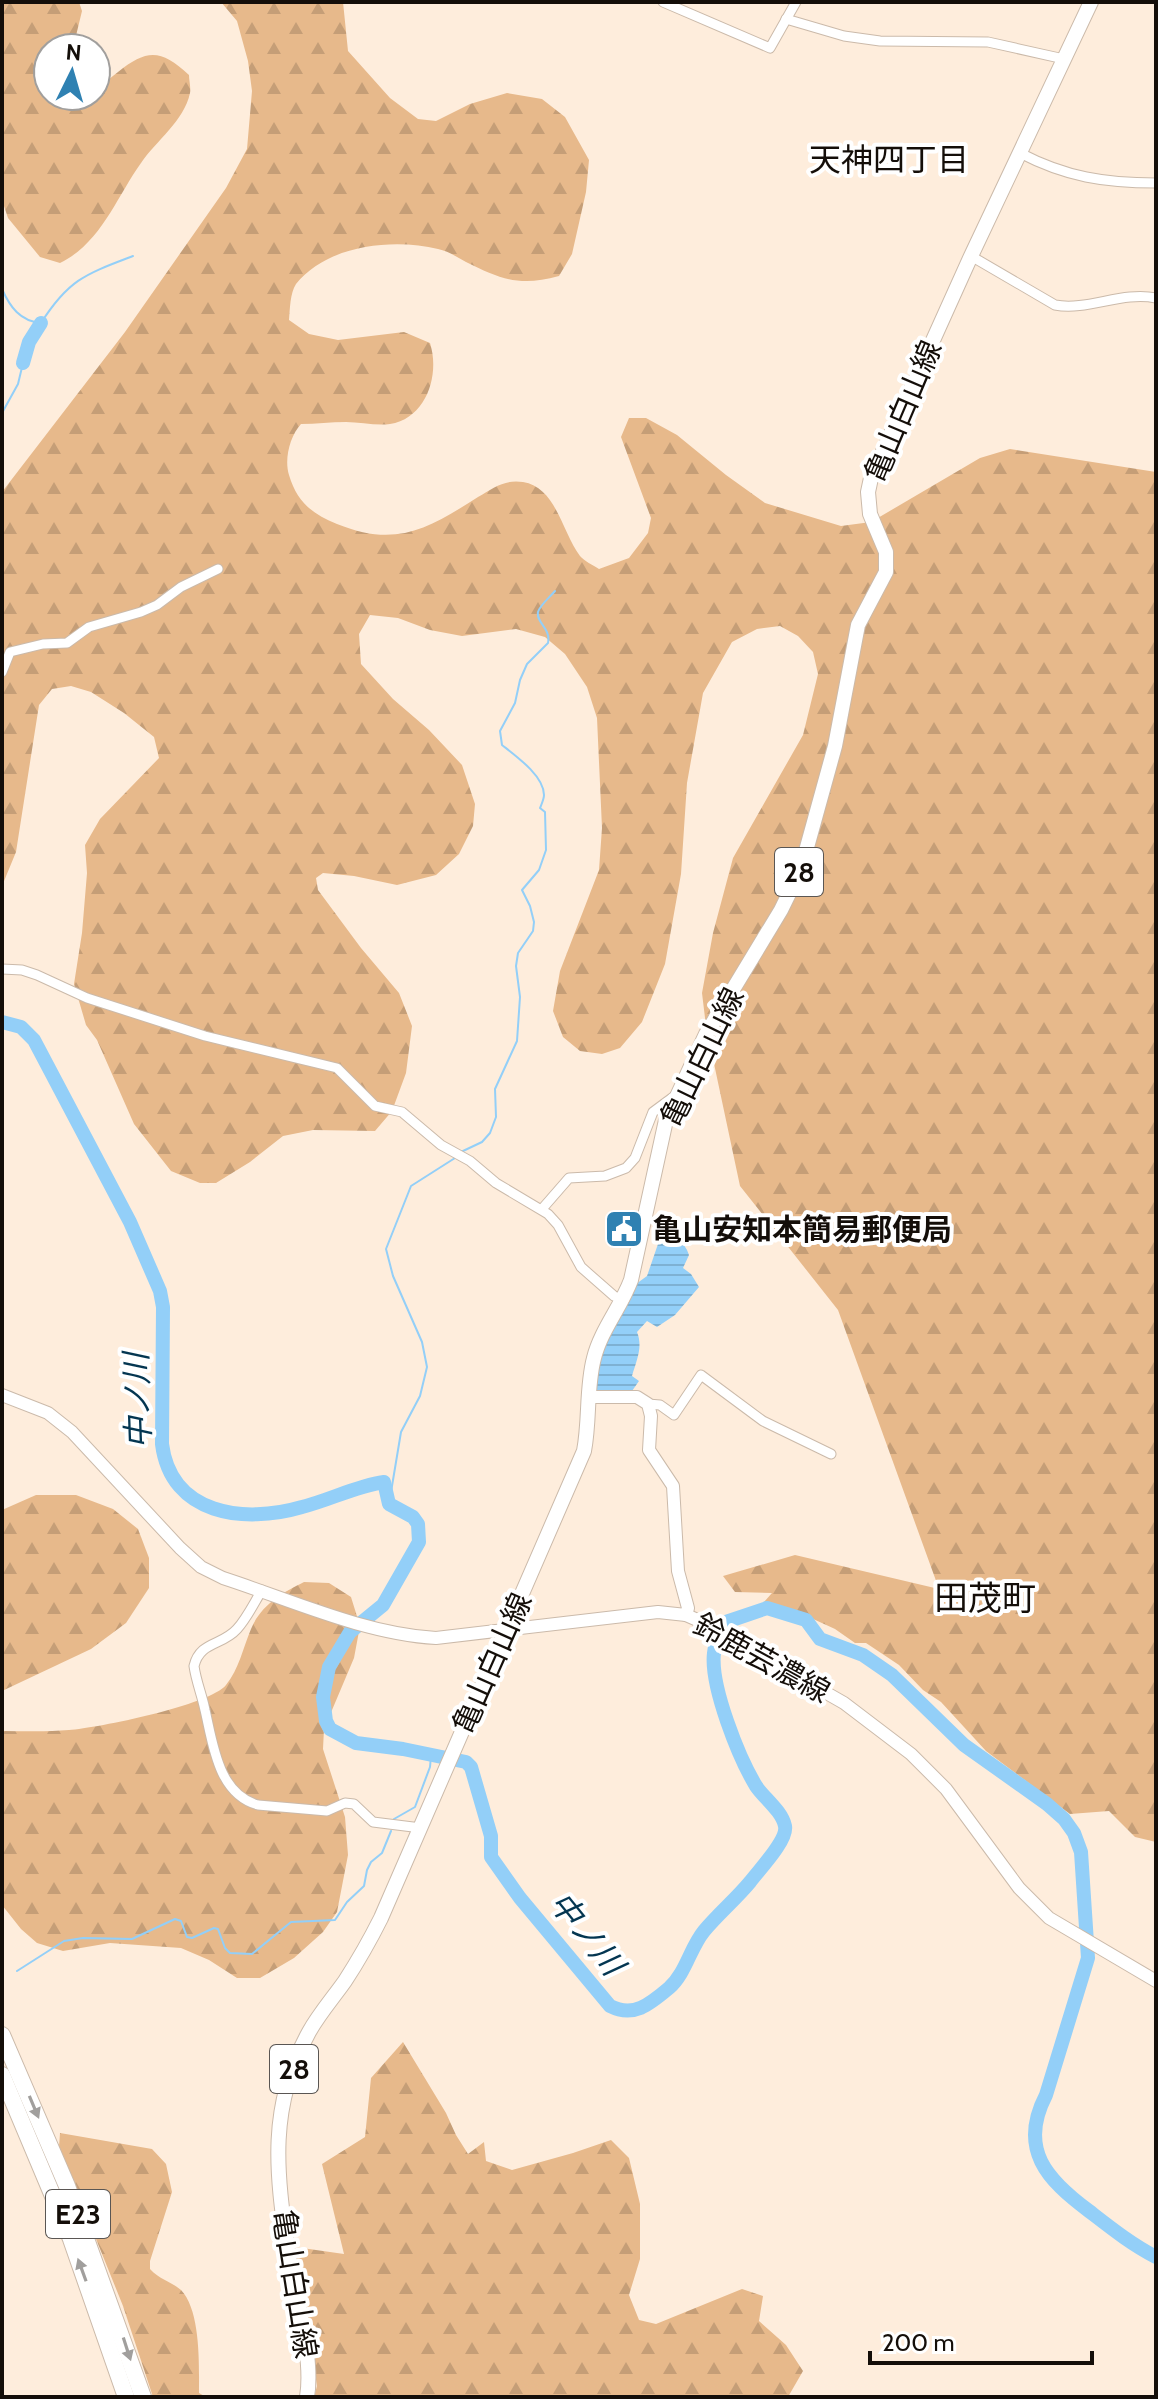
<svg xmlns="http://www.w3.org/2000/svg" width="1158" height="2399" viewBox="0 0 1158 2399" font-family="Cabin,'Noto Sans JP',sans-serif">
<defs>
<pattern id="forest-firs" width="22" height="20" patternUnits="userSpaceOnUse" patternTransform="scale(2)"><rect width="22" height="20" fill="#e7b98b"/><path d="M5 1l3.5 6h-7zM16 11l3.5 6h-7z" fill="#c59e77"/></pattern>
<pattern id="water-rules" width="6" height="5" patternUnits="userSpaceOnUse" patternTransform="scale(2)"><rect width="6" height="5" fill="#93cff8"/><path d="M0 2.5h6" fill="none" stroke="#7eb1d3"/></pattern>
</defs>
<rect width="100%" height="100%" fill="#feeddc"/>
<g fill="url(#forest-firs)">
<path d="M2,2h77l3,9 -9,37h-25v48h48v-12c10,-1 14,-6 22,-12 29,-23 43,-23 71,3 0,5 2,13 1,18 -6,28 -34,48 -49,70 -25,35 -40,80 -81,100l-20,-6 -32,-39 -6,-18z"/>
<path d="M221,2h122l5,49 42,47 28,21 18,2 34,-17 37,-11 35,6 23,18 24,43 -3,32 -14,62 -13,22c-39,11 -59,3 -93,-14 -9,-5 -18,-11 -28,-13 -45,-11 -111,-4 -142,35 -6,9 -6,25 -7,36l20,14 29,6 66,-8 26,11c10,31 -3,75 -40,81 -13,2 -30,-2 -44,-2 -15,0 -30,2 -45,2 -11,12 -17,35 -12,51 8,27 23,39 48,49 59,24 91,5 141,-27 15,-9 27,-18 45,-15 33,5 39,50 57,74 4,5 13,9 19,13l30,-11 19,-25 3,-15 -30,-81 8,-19h17l31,17 49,40 39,28 76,23 30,-4 109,-64 30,-9 146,23v1370l-21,-5 -26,-26 -39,3 -84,-63 -45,-49 -18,-12 -24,-25 -33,-22h-11l-20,-14 -35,-16 -36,-11 8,-9 -37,-1 -12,-16 72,-21 144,34 -101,-279 -98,-124 -34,-160 -4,-33 11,-60 20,-75 70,-123 15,-61 -5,-22 -15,-16 -18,-10 -23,3 -25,13 -29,51 -16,90 -6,91 -16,90 -23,58 -22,26 -18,6 -22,-3 -17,-14 -10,-26 7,-40 39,-101 3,-42 -5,-110 -10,-31 -22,-33 -20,-17 -29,-8 -54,7 -32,-6 -32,-12 -28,-3 -11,19 2,30 32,35 36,31 33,35 13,39 -2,22 -14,28 -23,21 -39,10 -43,-9 -31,-3 -7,5 2,12 43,58 38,45 13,33 -6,47 -14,38 -17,20 -62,-1 -30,6 -33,26 -34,21h-16l-29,-12 -37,-47 -37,-84 -11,-15 -12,-41 8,-51 5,-60 -2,-28 15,-26 59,-61 -5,-21 -30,-24 -33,-21 -20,-6 -19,3 -13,16 -23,147 -14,34v-394l123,-160 101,-144 21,-39 5,-58 -4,-30 -11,-40z"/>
<path d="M36,1495h40l37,14 25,20 11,29v30l-23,35 -35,26 -89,42v-181z"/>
<path d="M304,1582l25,1 22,14 9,29 -6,32 -30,71 -1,20 22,68 3,38 -11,57 -14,20 -29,26 -34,20h-23l-28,-18 -28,-12 -71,-5 -47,8 -26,-8 -16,-14 -19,-24v-174c22,0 45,1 67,-1 29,-2 141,-25 157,-45 13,-16 17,-37 25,-56 10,-24 31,-36 53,-47z"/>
<path d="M403,2042l43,71 10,22 12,19 16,-12 2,19 26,9 61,-17 38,-13 18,18 11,46v55l-11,36 10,25 17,4 86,-35 21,7 -4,25 27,24 17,26 -15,26h-474l3,-11 -22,-139 49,7 -22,-90 43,-27 6,-59z"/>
<path d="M60,2133l92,16 14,15 6,28 -22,69v8c10,11 22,13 31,21 20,21 18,75 18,103l7,4h-53l-30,-91 -64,-159z"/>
</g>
<path fill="url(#water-rules)" d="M663,1218h4l20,32 2,5 -6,13 8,6 8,13 -24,28 -18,12 -10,-6 -10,11c6,15 0,27 -5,44l7,5 -7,10 -35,1 -3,-3v-12l15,-44 22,-35 5,-14 11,-8 11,-32z"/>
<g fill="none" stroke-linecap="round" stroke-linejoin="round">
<g stroke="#93cff8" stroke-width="2">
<path d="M2,289c8,18 18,32 39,34 28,-44 45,-49 92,-67"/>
<path d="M2,413l16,-29 5,-21"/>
<path d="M463,1151l19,-9 8,-9 6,-16 -1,-28 22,-48 3,-44 -4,-31 2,-13 15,-22 1,-9 -4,-16 -8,-16 17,-20 7,-20 -1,-38 -5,-4c2,-5 4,-9 4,-13 0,-19 -28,-39 -42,-50l-2,-14 15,-28 5,-23 7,-16 21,-21c3,-15 -12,-20 -10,-31 2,-7 12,-15 17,-21"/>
<path d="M389,1504l12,-72 19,-36 7,-29 -5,-25 -29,-66 -7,-27 25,-63 44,-28"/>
<path d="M394,1819l21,-12 15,-40 1,-11"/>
<path d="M17,1971l47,-30 19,-3 49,1 43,-20 6,2 6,16 5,1 22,-10 4,1 7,19 5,5 22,1 39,-32 44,-2 12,-18 17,-16 3,-16 4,-8 11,-9 9,-22"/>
</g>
<g stroke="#93cff8" stroke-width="14">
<path d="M23,363l6,-21 12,-19"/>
<path d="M2,1022l19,5 13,13 96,182 30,69 3,16 -1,137c9,71 82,80 140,63 28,-7 54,-21 82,-25l5,22 24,13 5,7 1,18 -36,63 -33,27 -21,35 -6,30 3,24 4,8 26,14 47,6 63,13 5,5 20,69v21l29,41 90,108c24,12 40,-2 59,-18 17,-15 21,-40 35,-57 14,-17 32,-32 46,-49 9,-12 38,-42 35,-56 -3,-15 -21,-28 -29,-40 -17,-28 -46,-100 -42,-133 1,-10 6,-20 9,-30l44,-15 39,12 14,19 43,16 29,20 72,70 83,59 17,15 10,14 7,19 7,106 -42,137c-28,54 1,85 43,116 22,17 42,33 67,46"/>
</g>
<defs>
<g id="street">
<path d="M663,2l107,46 26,-46"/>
<path d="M786,19l58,17 36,5 108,1 76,17"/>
<path d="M1020,153c46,24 85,30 136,30"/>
<path d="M971,256l84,49c33,6 67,-14 101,-7"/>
<path d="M2,672l8,-20 33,-8 24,-1 22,-16 52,-15 16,-7 24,-18 37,-18"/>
<path d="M2,969l20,1 15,5 50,23 118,38 132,32 38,38 27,6 39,33 29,16 26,22 52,31 10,11 23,42 33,29 10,4"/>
<path d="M542,1209l27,-31 36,-2 21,-8 9,-10 18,-46 23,-17"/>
<path d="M648,1404l12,1 14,10 27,-40 62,46 68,33"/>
<path d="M262,1590c-8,13 -15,28 -25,39 -15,17 -37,12 -43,37 2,15 8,29 11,44 8,34 13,84 53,95l69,6 18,-8 9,1 19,18 48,6"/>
</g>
<g id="secondary">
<path d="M2,1395l46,18 24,19 108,116 21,19 22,11c68,22 142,56 213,60l222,-26 28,3 16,7 142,81 67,51 35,35 73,99 30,30 107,63"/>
<path d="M590,1397h47l11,7 3,12 -2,34 24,36 5,85 10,37 -2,7"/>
</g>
<path id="primary" d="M307,2397c7,-42 -13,-102 -19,-145 -12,-81 -20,-145 21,-220 10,-18 24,-34 36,-51 13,-20 25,-41 36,-63l203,-467c6,-31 2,-63 10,-93 7,-28 27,-51 37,-78l35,-160 40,-86 75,-124 20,-41 34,-123 23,-121 28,-53v-20l-16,-38 -2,-22 3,-14 100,-222 120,-254"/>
<g id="highway">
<path d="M2,2035l65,151 76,211"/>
<path d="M2,2075l69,164 55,158"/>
</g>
</defs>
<use href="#street" stroke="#cbbaaa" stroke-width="11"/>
<use href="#secondary" stroke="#cbbaaa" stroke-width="14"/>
<use href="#primary" stroke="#cbbaaa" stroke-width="16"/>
<use href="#highway" stroke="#cbbaaa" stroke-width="18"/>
<use href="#street" stroke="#fff" stroke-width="9"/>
<use href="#secondary" stroke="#fff" stroke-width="12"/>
<use href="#primary" stroke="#fff" stroke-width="14"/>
<use href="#highway" stroke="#fff" stroke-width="16"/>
</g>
<defs><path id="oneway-solid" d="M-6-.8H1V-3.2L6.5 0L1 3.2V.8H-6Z" transform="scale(2)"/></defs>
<g fill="#a19f9d">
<use href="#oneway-solid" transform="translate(34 2107) rotate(67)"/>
<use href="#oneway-solid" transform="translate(82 2270) rotate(-110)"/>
<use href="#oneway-solid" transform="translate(127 2349) rotate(72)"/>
</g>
<defs>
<symbol id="civic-square" viewBox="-11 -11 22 22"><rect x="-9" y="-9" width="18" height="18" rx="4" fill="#2f81b2" stroke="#fff"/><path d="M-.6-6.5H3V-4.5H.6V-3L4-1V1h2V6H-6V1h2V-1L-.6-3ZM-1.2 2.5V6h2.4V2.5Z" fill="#fff"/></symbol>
</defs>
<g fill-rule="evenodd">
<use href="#civic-square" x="602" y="1207" width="44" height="44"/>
</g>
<g text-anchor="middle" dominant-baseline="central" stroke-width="8" stroke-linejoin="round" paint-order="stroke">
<g fill="#fff" stroke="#5a5653" stroke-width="2">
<rect x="775" y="848" width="48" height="48" rx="6"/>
<rect x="270" y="2045" width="48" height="48" rx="6"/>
<rect x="46" y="2190" width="64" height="48" rx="6"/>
</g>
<g font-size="28" font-weight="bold" fill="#140e09">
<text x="799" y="872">28</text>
<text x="294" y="2069">28</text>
<text x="78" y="2214">E23</text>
</g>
<g font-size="30" fill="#140e09" stroke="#fff">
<text transform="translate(903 411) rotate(-67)">亀山白山線</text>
<text transform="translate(702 1057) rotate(-64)">亀山白山線</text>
<text transform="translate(762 1658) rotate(29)">鈴鹿芸濃線</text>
<text transform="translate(492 1663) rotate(-66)">亀山白山線</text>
<text transform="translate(295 2284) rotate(81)">亀山白山線</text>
</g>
<g font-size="30" font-weight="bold" fill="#140e09" stroke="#fff" text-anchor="start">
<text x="652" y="1229">亀山安知本簡易郵便局</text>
</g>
<g font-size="32" fill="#140e09" stroke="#fff">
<text x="889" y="159">天神四丁目</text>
</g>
<g font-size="32" font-style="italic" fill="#043651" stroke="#fff">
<text transform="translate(137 1401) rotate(-92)">中ノ川</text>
<text transform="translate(587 1933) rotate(51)">中ノ川</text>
</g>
<g font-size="34" fill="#140e09" stroke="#fff">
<text x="985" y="1598">田茂町</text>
</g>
</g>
<rect width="1158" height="2399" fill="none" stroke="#140e09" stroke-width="8"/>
<g transform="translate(72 72) rotate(5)"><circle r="38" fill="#ffffff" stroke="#a19f9d" stroke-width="2"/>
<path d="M0-6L14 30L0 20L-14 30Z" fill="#2f81b2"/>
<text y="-12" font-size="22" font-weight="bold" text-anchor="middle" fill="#140e09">N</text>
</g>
<path d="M870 2351v12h222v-12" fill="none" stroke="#140e09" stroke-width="4"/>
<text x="882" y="2351" font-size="24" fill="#140e09" stroke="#ffffff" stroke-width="6" paint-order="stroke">200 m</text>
</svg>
